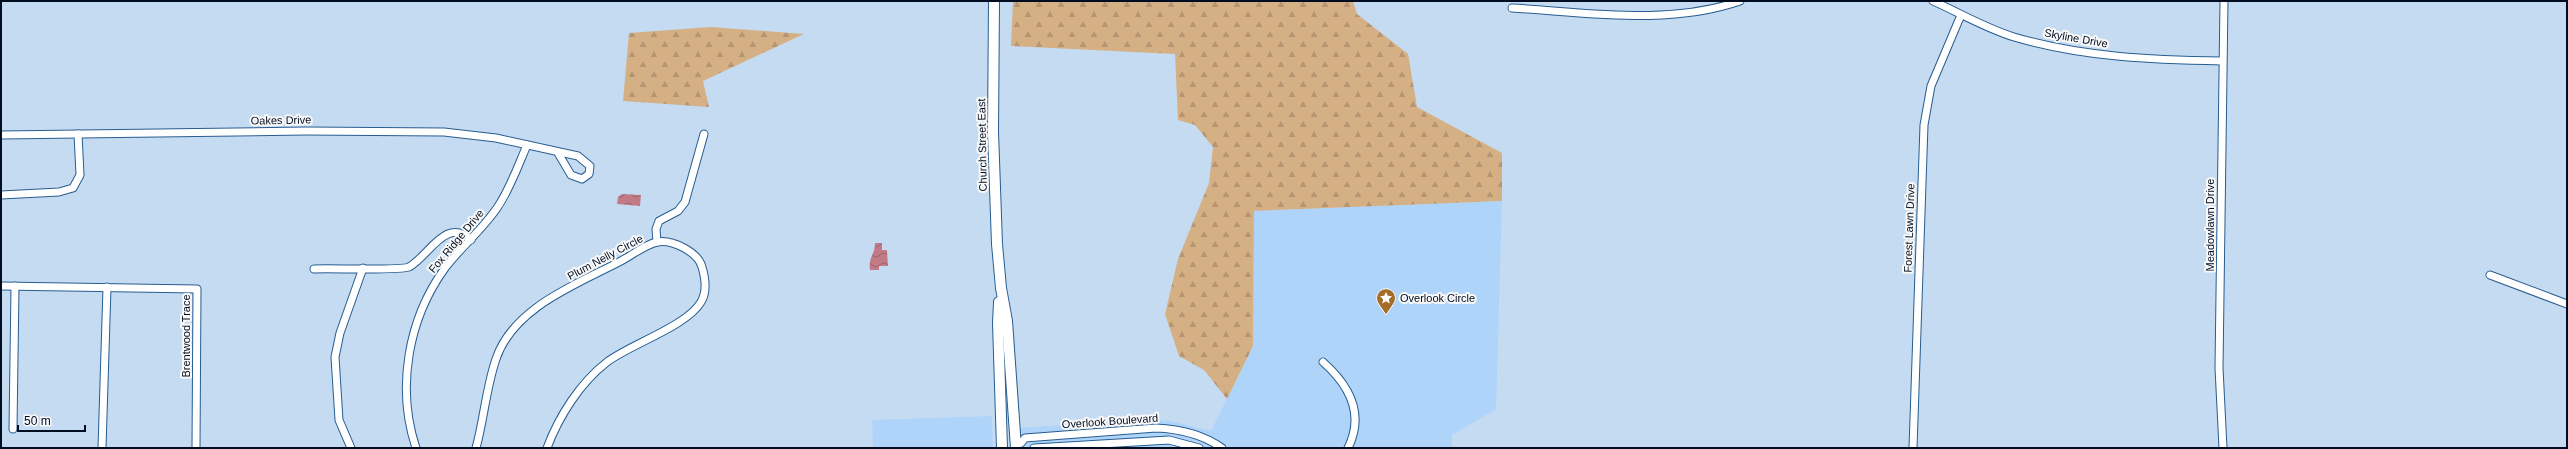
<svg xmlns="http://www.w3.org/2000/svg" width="2568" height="449" viewBox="0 0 2568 449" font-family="Arial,sans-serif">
<defs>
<pattern id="forest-firs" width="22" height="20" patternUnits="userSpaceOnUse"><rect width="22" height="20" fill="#d6b085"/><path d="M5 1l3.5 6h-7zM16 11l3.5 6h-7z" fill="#b69672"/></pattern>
<pattern id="water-waves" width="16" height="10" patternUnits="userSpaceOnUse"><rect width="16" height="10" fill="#c27b86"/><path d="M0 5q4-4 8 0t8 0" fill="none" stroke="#9b636d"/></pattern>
</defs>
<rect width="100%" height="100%" fill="#c5dbf2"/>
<g fill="#afd4fa">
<path d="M1502,201l-6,208 -44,26v13h-433l-1,-20 131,-9 21,2 41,10 42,-85 1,-135z"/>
<path d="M992,416l1,32h-120l-1,-28z"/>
</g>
<g fill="url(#forest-firs)">
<path d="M1013,1h340l4,13 51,40 9,53 85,46v48l-248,10 -1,135 -26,53 -23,-29 -25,-14 -14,-42 13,-55 31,-76 4,-36 -18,-22 -17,-5 -3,-66 -164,-8z"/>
<path d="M711,27l93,7 -101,47 6,26 -86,-6 6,-68z"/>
</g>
<g fill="url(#water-waves)">
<path d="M622,194l19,1 -1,11 -23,-2 1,-7z"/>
<path d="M875,243h7v7h5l1,16h-9v4h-9c-2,-13 5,-15 5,-27z"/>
</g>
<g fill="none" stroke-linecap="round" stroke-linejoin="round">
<defs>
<g id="street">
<path d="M1933,1c27,12 52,27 81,36 68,20 138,23 208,24"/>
<path d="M1512,8c74,4 156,18 228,-7"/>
<path d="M1,135l305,-4 138,1 52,6 82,18 12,10 -1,8 -7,5 -11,-4 -13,-22"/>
<path d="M1,195l58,-3 14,-4 7,-13 -2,-41"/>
<path d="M657,242l-1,-13 3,-8 19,-10 7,-9 19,-68"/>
<path d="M314,269c15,-1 86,2 95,-2 20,-11 37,-51 62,-27"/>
<path d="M2490,275l77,29"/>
<path d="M1,286l196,3 -1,159"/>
<path d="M1323,362c26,23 42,52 25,86"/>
<path d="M13,429l2,-143"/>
<path d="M1021,443l4,-5 131,-10c24,1 46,6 66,20"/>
<path d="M102,448l5,-161"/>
<path d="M351,448l-12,-28 -4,-63 5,-24 23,-65"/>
<path d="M416,448c-20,-60 -8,-129 29,-180 16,-21 37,-38 52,-60 13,-19 21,-42 30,-63"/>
<path d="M476,448c8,-29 10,-60 20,-89 17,-51 79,-74 123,-97 12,-6 25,-17 38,-20 15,-3 41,10 45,25 3,10 5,25 -1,35 -14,24 -70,42 -94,60 -27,21 -48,54 -60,86"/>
<path d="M1034,448l135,-8 30,8"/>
<path d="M1913,448l11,-323 7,-39 30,-71"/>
<path d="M2223,448l-4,-80 5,-367"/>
</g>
<g id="secondary">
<path d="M994,1l-1,131 4,112 4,44 6,33 9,127"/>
<path d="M999,302l-1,21 4,125"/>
</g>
</defs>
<use href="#street" stroke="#275d90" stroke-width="9"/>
<use href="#secondary" stroke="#275d90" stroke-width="12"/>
<use href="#street" stroke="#fff" stroke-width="7"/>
<use href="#secondary" stroke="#fff" stroke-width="10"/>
</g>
<defs>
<symbol id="sight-pin" viewBox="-11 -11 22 30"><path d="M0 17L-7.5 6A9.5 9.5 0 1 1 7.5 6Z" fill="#a46e28" stroke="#f9f9f9"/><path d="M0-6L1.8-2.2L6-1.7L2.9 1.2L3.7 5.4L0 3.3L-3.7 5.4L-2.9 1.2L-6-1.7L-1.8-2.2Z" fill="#fff"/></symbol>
</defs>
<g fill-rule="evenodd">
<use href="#sight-pin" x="1375" y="287" width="22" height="30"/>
</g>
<g text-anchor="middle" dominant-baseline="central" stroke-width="4" stroke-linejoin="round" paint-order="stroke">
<g font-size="11" fill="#000c1f" stroke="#f9f9f9">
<text transform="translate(2076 38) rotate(10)">Skyline Drive</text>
<text transform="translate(281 120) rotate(-1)">Oakes Drive</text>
<text transform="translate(982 145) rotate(-91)">Church Street East</text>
<text transform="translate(2210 225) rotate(-90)">Meadowlawn Drive</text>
<text transform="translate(1909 228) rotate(-88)">Forest Lawn Drive</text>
<text transform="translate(456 241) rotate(-50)">Fox Ridge Drive</text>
<text transform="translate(605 257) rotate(-28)">Plum Nelly Circle</text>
<text transform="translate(186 336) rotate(-90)">Brentwood Trace</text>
<text transform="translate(1110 421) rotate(-4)">Overlook Boulevard</text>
</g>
<g font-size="11" fill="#000c1f" stroke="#f9f9f9" text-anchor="start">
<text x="1400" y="298">Overlook Circle</text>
</g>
</g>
<rect width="2568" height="449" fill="none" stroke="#000c1f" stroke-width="4"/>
<path d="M18 425v6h67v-6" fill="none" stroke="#000c1f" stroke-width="2"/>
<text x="24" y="425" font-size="12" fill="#000c1f" stroke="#f9f9f9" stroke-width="3" paint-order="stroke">50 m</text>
</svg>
